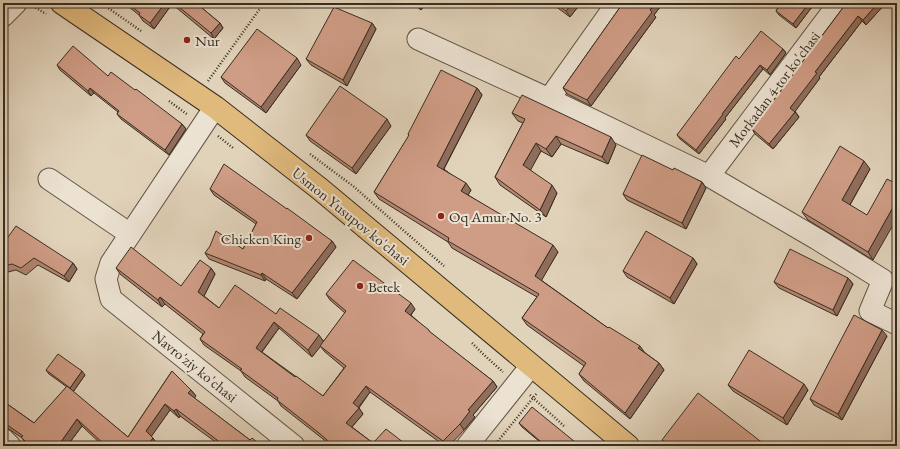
<svg xmlns="http://www.w3.org/2000/svg" width="900" height="449" viewBox="0 0 900 449" font-family="'EB Garamond',serif">
<rect width="100%" height="100%" fill="#e1d2ba"/>
<filter id="stains"><feTurbulence type="fractalNoise" baseFrequency=".005" numOctaves="4"/><feColorMatrix values="0 0 0 0 .2 0 0 0 0 .09 0 0 0 0 .02 0 0 0 .5 -.17"/></filter>
<radialGradient id="worn" r=".72"><stop offset=".6" stop-color="#630" stop-opacity="0"/><stop offset="1" stop-color="#630" stop-opacity=".3"/></radialGradient>
<g fill="none" stroke-linecap="round" stroke-linejoin="round">
<defs>
<g id="minor">
<path d="M3,16l13,-13"/>
<path d="M418,39l131,60 160,77 108,63 66,41 -13,31 27,13"/>
<path d="M549,99l68,-96"/>
<path d="M215,107l-104,156 -5,16 5,20 183,147"/>
<path d="M709,176l130,-173"/>
<path d="M49,179l81,55"/>
<path d="M3,439l7,7"/>
<path d="M467,446l64,-80"/>
</g>
<path id="major" d="M62,3l153,104 105,82 308,257"/>
</defs>
<use href="#minor" stroke="#625747" stroke-width="23"/>
<use href="#major" stroke="#382e21" stroke-width="24"/>
<g stroke="#382e21" stroke-width="2.5" stroke-dasharray="1 2" stroke-linecap="butt">
<path d="M101,3l40,28"/>
<path d="M33,6l13,8"/>
<path d="M208,81l56,-78"/>
<path d="M169,101l19,14"/>
<path d="M218,136l15,12"/>
<path d="M310,154l43,32 91,80"/>
<path d="M472,343l10,10 21,19"/>
<path d="M530,395l34,31"/>
<path d="M494,446l43,-53"/>
</g>
<use href="#minor" stroke="#ece2d2" stroke-width="21"/>
<use href="#major" stroke="#e0b97d" stroke-width="22"/>
</g>
<g fill="#b28672" stroke="#382e21" fill-rule="evenodd">
<path d="M124,3h72l24,20 3,5 -9,11 -42,-35 -18,25 -11,-8 -4,-6z"/>
<path d="M412,3h14l-5,7z"/>
<path d="M551,3h30l-11,14z"/>
<path d="M623,3h40l-9,12 2,2 -65,89 -24,-12 -4,-6z"/>
<path d="M781,3h34l-19,25 -17,-13 -3,-4z"/>
<path d="M886,3l-20,22 -4,-4 -43,56 1,1 -25,33 4,6 -26,32 -18,-15 -3,-5 93,-124z"/>
<path d="M372,23l4,6 -29,57 -36,-21 -5,-6z"/>
<path d="M783,49l3,4 -16,22 -7,-6 -38,49 1,1 -27,35 -19,-15 -3,-4 62,-76z"/>
<path d="M57,65l51,11 74,48 4,5 -17,26 -48,-36 -4,-5 1,-2 -24,-19 -3,3 -31,-26z"/>
<path d="M301,65l-35,48 -41,-30 -4,-6z"/>
<path d="M477,88l5,7 -38,74 27,21 -3,5 90,57 -17,28 67,48 36,24 15,11 5,7 -34,49 -46,-38 -5,-7 5,-8 -57,-41 -5,-7 15,-21 -85,-49 -4,-6 -69,-43 -5,-7 35,-56 -1,-2z"/>
<path d="M512,113l104,32 -8,19 -47,-20 -9,13 -11,-6 -11,19 27,23 -11,24 -46,-32 -5,-8 28,-54 -5,-2z"/>
<path d="M391,126l-35,48 -46,-33 -4,-6z"/>
<path d="M870,169l-20,36 23,55 -65,-40 -6,-8z"/>
<path d="M673,170l29,12 4,6 -20,41 -59,-29 -4,-6z"/>
<path d="M210,189l122,52 4,6 -39,52 -31,-20 -1,2 -56,-22 -4,-6 38,-4 13,-25 -42,-29z"/>
<path d="M3,244l70,19 4,6 -8,13 -31,-17 -12,10 -10,-5 -8,2 -5,-3z"/>
<path d="M693,258l4,6 -23,40 -47,-27 -4,-6z"/>
<path d="M116,268l65,18 30,-18 4,6 -11,22 15,12 57,6 48,27 21,-28 -15,-13 -4,-6 89,15 -4,6 21,19 61,47 4,6 -24,28 2,2 -11,13 -15,16h-4l-75,-54 -11,16 4,6 -11,13 21,16 35,3h-77l-8,-7 -42,-33 -3,-5 -33,-24 -4,-6 -37,-26 -4,-6 3,-5 -38,-30 -3,3 -42,-33zM279,328l33,29 8,-11 5,6 19,16 -21,28 -61,-44z"/>
<path d="M848,278l5,6 -16,32 -58,-28 -5,-6z"/>
<path d="M887,336l-45,84 -28,-15 -4,-6z"/>
<path d="M46,370l39,5 -12,17 55,45 44,-66 19,19 5,6 -2,2 56,42 12,6h-41l-41,-30 -1,2 -9,-8 -19,26 6,8 -1,2h-53l-21,-20 -15,20h-39l-6,-8 -19,-13v-24l31,22 33,-36 -18,-13z"/>
<path d="M728,385l80,5 -21,35 -54,-34z"/>
<path d="M519,423l61,23 -40,-4 -18,-15z"/>
<path d="M662,440l104,6h-100z"/>
</g>
<g fill="#916d5d" stroke="#382e21">
<path d="M165,3h7v1l-18,25 -4,-6z"/>
<path d="M417,3h9l-5,7z"/>
<path d="M572,3h9l-11,14 -4,-6z"/>
<path d="M655,3h8l-9,12 2,2 -65,89 -4,-6z"/>
<path d="M809,3h6l-19,25 -3,-4z"/>
<path d="M878,3h8l-20,22 -3,-5z"/>
<path d="M858,16l4,5 -43,56 1,1 -26,35 -4,-5 25,-36z"/>
<path d="M220,23l3,5 -9,11 -3,-6z"/>
<path d="M372,23l4,6 -29,57 -4,-6z"/>
<path d="M783,49l3,4 -16,22 -3,-5z"/>
<path d="M297,58l4,7 -35,48 -5,-6z"/>
<path d="M760,65l3,4 -38,49 1,1 -27,35 -3,-4 26,-36z"/>
<path d="M90,88l4,5 -3,3 -3,-5z"/>
<path d="M477,88l5,7 -40,77 -5,-6z"/>
<path d="M795,112l4,5 -26,32 -4,-5z"/>
<path d="M387,119l4,7 -35,48 -4,-6z"/>
<path d="M182,124l4,5 -17,26 -4,-5z"/>
<path d="M556,136l5,8 -9,13 -6,-8z"/>
<path d="M611,137l5,8 -8,19 -6,-7z"/>
<path d="M536,143l5,8 -12,22 -6,-8z"/>
<path d="M864,161l6,8 -22,39 -6,-8z"/>
<path d="M702,182l4,6 -20,41 -4,-6z"/>
<path d="M466,183l5,7 -5,8 -5,-7z"/>
<path d="M552,185l5,8 -11,24 -6,-7z"/>
<path d="M897,200v18l-24,42 -5,-8z"/>
<path d="M332,241l4,6 -39,52 -5,-6z"/>
<path d="M553,245l5,7 -18,31 -5,-7z"/>
<path d="M693,258l4,6 -23,40 -4,-6z"/>
<path d="M73,263l4,6 -8,13 -5,-6z"/>
<path d="M211,268l4,6 -12,24 -5,-6z"/>
<path d="M262,273l4,6 -1,2 -4,-6z"/>
<path d="M848,278l5,6 -16,32 -4,-6z"/>
<path d="M160,297l5,7 -3,3 -4,-7z"/>
<path d="M411,303l4,6 -6,8 -4,-6z"/>
<path d="M274,322l5,6 -19,26 -4,-6z"/>
<path d="M882,330l5,6 -45,84 -4,-6z"/>
<path d="M319,335l5,7 -12,15 -4,-7z"/>
<path d="M640,346l5,7 -7,-5z"/>
<path d="M659,363l5,7 -34,49 -5,-6z"/>
<path d="M82,371l3,4 -12,17 -3,-4z"/>
<path d="M493,381l4,6 -24,28 2,2 -11,13 -4,-6 8,-14z"/>
<path d="M804,384l4,6 -21,35 -4,-7z"/>
<path d="M366,386l4,6 -13,17 -4,-6z"/>
<path d="M191,390l5,6 -3,4 -5,-7z"/>
<path d="M165,404l5,6 -19,27 -5,-6z"/>
<path d="M359,408l4,6 -13,15 -4,-6z"/>
<path d="M176,409l4,7 -1,2 -5,-7z"/>
<path d="M77,419l5,7 -15,20h-9z"/>
<path d="M153,438l4,6 -1,2h-4l-3,-3z"/>
</g>
<g fill="#cf9c85" stroke="#382e21">
<path d="M127,3h38l-15,20 -11,-8 1,-2z"/>
<path d="M174,3h22l24,20 -9,10z"/>
<path d="M555,3h17l-6,8z"/>
<path d="M623,3h32l-5,7 2,2 -65,88 -24,-12z"/>
<path d="M781,3h28l-16,21 -17,-13z"/>
<path d="M846,3h32l-15,17 -5,-4 -43,56 2,1 -27,35 5,4 -26,32 -17,-15 93,-124z"/>
<path d="M334,7l38,16 -29,57 -37,-21z"/>
<path d="M257,29l40,29 -36,49 -40,-30z"/>
<path d="M761,31l22,18 -16,21 -7,-5 -38,49h1l-27,36 -19,-15 59,-79 3,3z"/>
<path d="M73,46l35,30 3,-4 24,18 1,-1 46,35 -17,26 -48,-36 2,-3 -29,-23 -2,3 -31,-26z"/>
<path d="M441,70l36,18 -40,78 29,17 -5,8 92,54 -18,31 73,52 1,-1 31,19 -2,2 21,15 -34,50 -46,-39 7,-11 -64,-45 17,-24 -91,-53 1,-3 -75,-46 35,-57 -1,-1z"/>
<path d="M340,86l47,33 -35,49 -46,-33z"/>
<path d="M522,95l89,42 -9,20 -46,-21 -10,13 -10,-6 -13,22 29,20 -12,25 -45,-33 30,-58 -13,-6z"/>
<path d="M840,146l24,15 -22,39 25,15 20,-36 10,5v16l-29,52 -66,-40z"/>
<path d="M642,155l31,15 1,-2 28,14 -20,41 -59,-29z"/>
<path d="M224,164l63,45v-1l45,33 -40,52 -30,-20 -1,2 -56,-22 5,-7 6,-15 27,18 14,-27 -47,-33z"/>
<path d="M16,226l57,37 -9,13 -30,-18 -13,10 -9,-4 -8,2 -1,-1v-21z"/>
<path d="M646,231l47,27 -23,40 -47,-27z"/>
<path d="M131,247l50,39 19,-26 11,8 -13,24 21,16 16,-23 41,29 4,-6 39,27 -11,15 -34,-28 -18,26 39,29 1,-1 27,20 23,-30 -26,-20 26,-35 -20,-17 27,-34 58,43 -6,8 24,19v1l64,50 -25,29 2,1 -10,13 -17,17 -77,-55 -13,17 6,5 -13,15 27,20 13,-14 22,17h-74l-15,-13 -42,-33 1,-2 -38,-28 2,-1 -42,-30 5,-7 -45,-35 -2,3 -42,-32z"/>
<path d="M790,249l58,29 -15,32 -59,-28z"/>
<path d="M854,315l28,15 -44,84 -28,-15z"/>
<path d="M749,350l55,34 -21,34 -55,-33z"/>
<path d="M58,354l24,17 -12,17 -24,-18z"/>
<path d="M172,371l19,19 -3,3 62,47 2,-2 10,8h-37l-49,-37 -2,2 -9,-7 -19,27 7,7 -4,5 5,3h-48l-29,-27 -19,27h-28l-9,-9 2,-1 -20,-14v-21l31,22 33,-37 61,51z"/>
<path d="M698,393l66,51 -1,2h-93l-8,-6z"/>
<path d="M532,407l48,39h-44l4,-5 -21,-18z"/>
</g>
<g fill="#8f2418" stroke="#ece2d2" stroke-width="1.5">
<circle cx="187" cy="40" r="4"/>
<circle cx="441" cy="216" r="4"/>
<circle cx="309" cy="238" r="4"/>
<circle cx="360" cy="286" r="4"/>
</g>
<g text-anchor="middle" dominant-baseline="central" stroke-width="4" stroke-linejoin="round" paint-order="stroke">
<g font-size="15" fill="#382e21" stroke="#ece2d2" text-anchor="start">
<text x="195" y="40">Nur</text>
<text x="449" y="216">Oq Amur No. 3</text>
<text x="301" y="238" text-anchor="end">Chicken King</text>
<text x="368" y="286">Betek</text>
</g>
<g font-size="15" fill="#382e21" stroke="#ece2d2">
<text transform="translate(774 89) rotate(-53)">Morkadan 4-tor ko'chasi</text>
<text transform="translate(351 216) rotate(39)">Usmon Yusupov ko'chasi</text>
<text transform="translate(195 366) rotate(39)">Navro'ziy ko'chasi</text>
</g>
</g>
<rect width="900" height="449" fill="none" stroke="#e1d2ba" stroke-width="16"/>
<rect x="4" y="4" width="892" height="441" fill="none" stroke="#382e21" stroke-width="2"/>
<rect x="8" y="8" width="884" height="433" fill="none" stroke="#382e21"/>
<rect width="100%" height="100%" filter="url(#stains)"/>
<rect width="100%" height="100%" fill="url(#worn)"/>
</svg>
